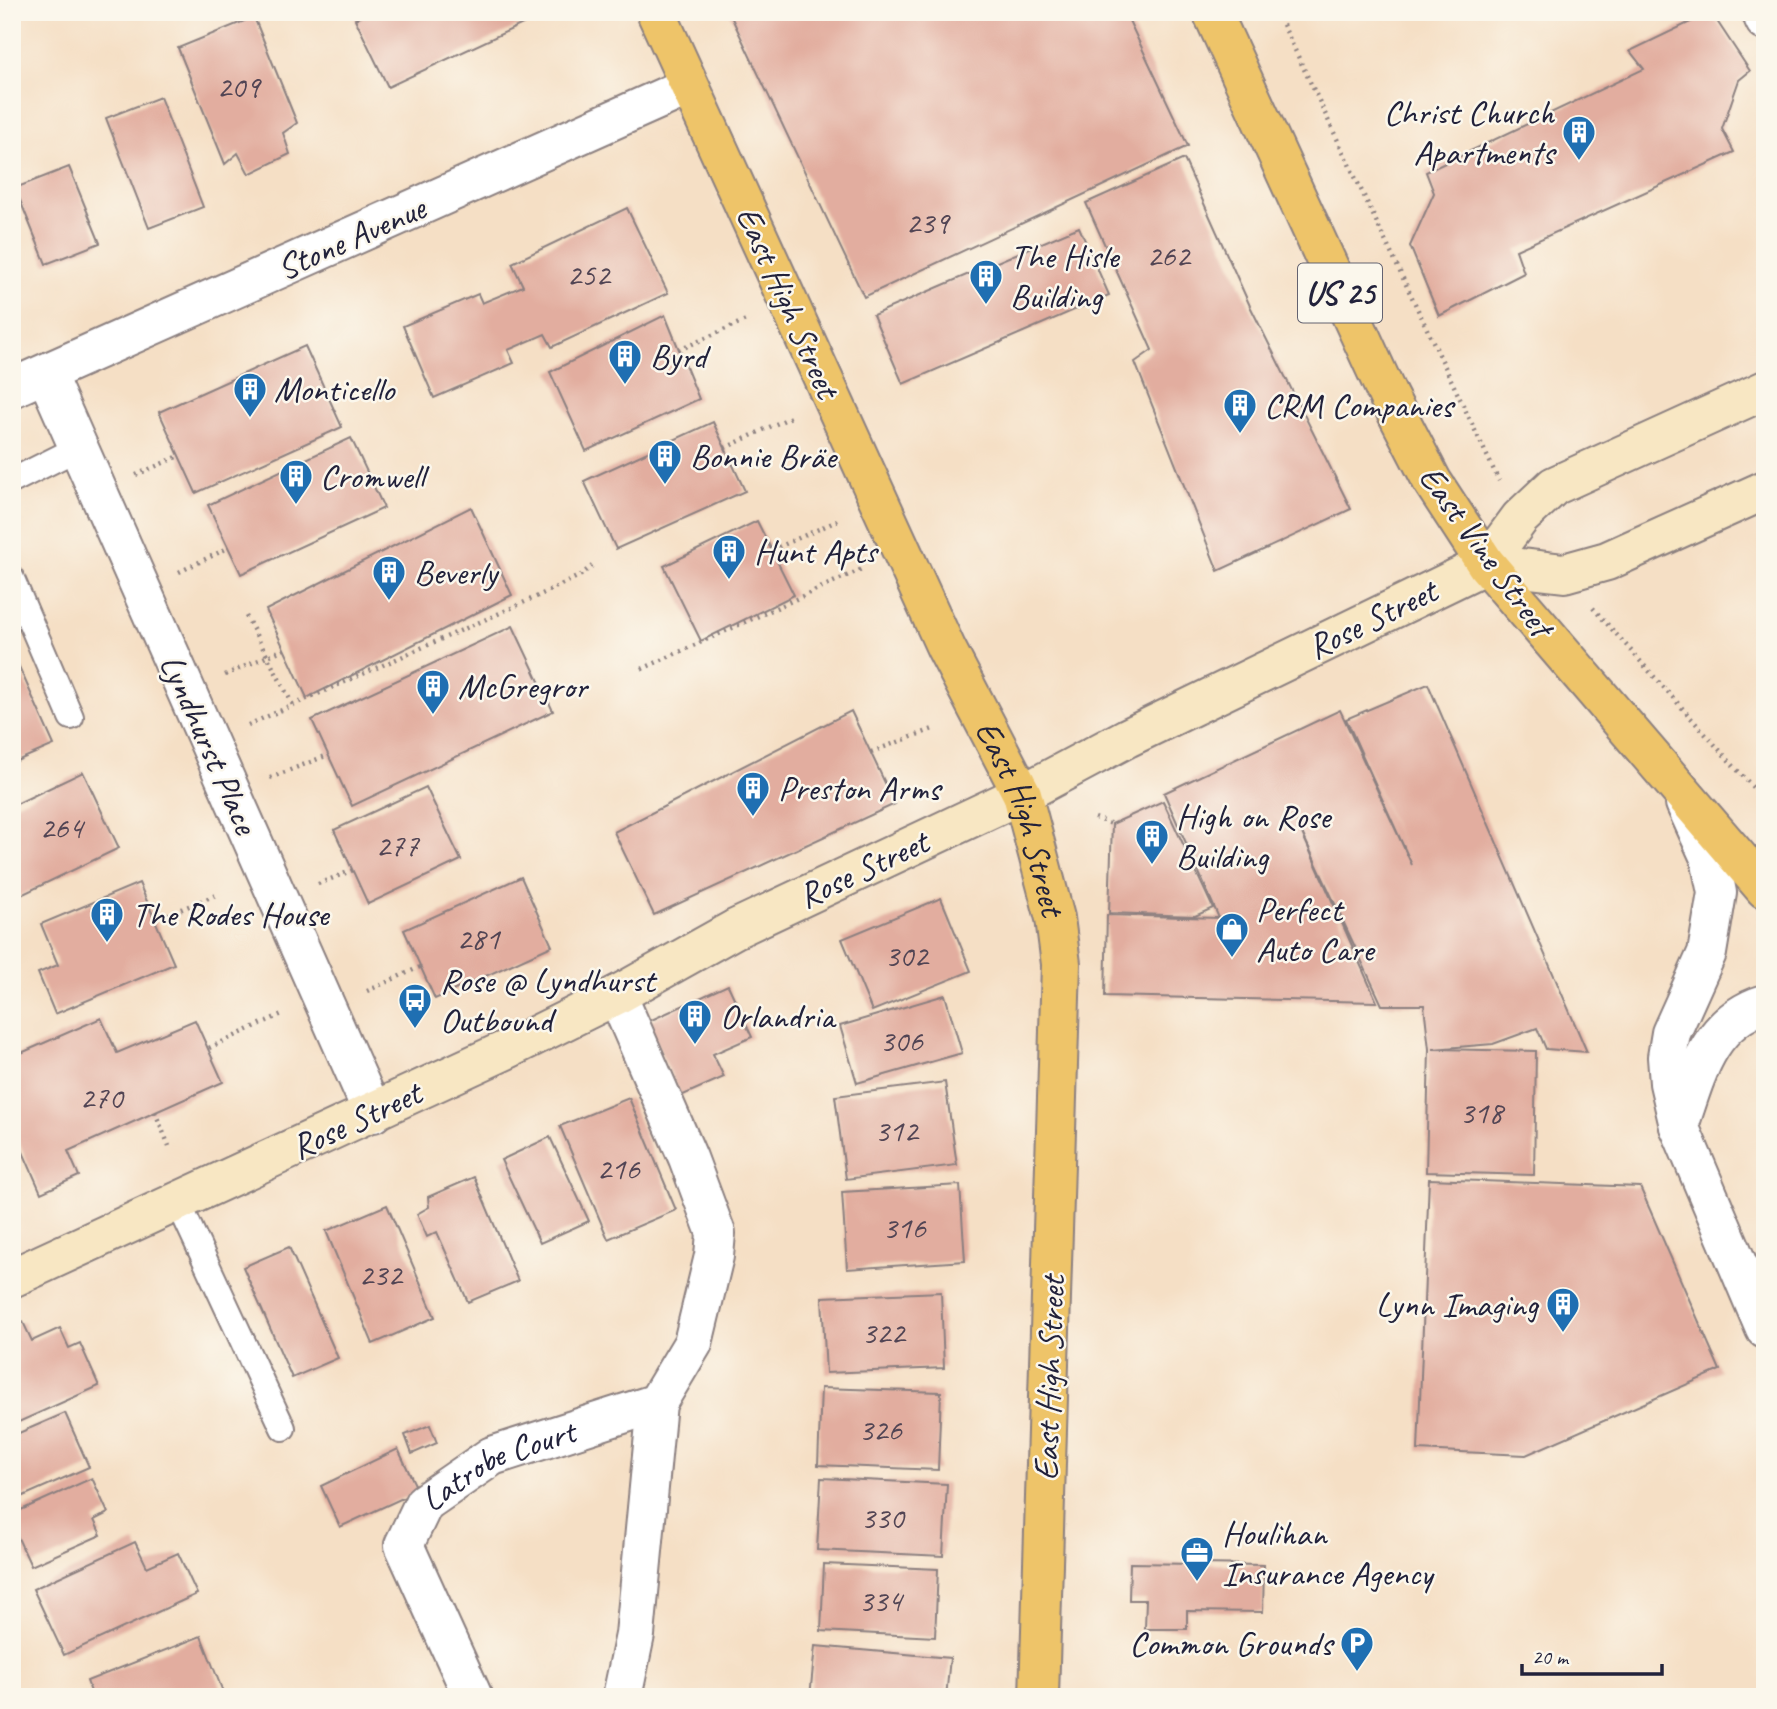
<svg xmlns="http://www.w3.org/2000/svg" width="1777" height="1709" viewBox="0 0 1777 1709" font-family="Caveat,sans-serif">
<rect width="100%" height="100%" fill="#fbf7ec"/>
<filter id="ink" filterUnits="userSpaceOnUse"><feTurbulence type="fractalNoise" baseFrequency=".0143" numOctaves="2"/><feDisplacementMap in="SourceGraphic" scale="14" xChannelSelector="R" yChannelSelector="G"/><feConvolveMatrix kernelMatrix="1 2 1 2 8 2 1 2 1" color-interpolation-filters="sRGB"/></filter>
<filter id="wash" filterUnits="userSpaceOnUse"><feTurbulence type="fractalNoise" baseFrequency=".00686" numOctaves="4" result="noise"/><feDisplacementMap in="SourceGraphic" scale="28" xChannelSelector="R" yChannelSelector="G"/><feGaussianBlur stdDeviation="1.57" result="paint"/><feColorMatrix in="noise" values="0 0 0 0 0 0 0 0 0 0 0 0 0 0 0 0 0 1.4 0 .05"/><feComposite in="paint" operator="in"/></filter>
<g filter="url(#wash)">
<rect width="100%" height="100%" fill="#f5dfc5"/>
<g id="blocks">
<g fill="#e2ad9f">
<path d="M370,12h153l4,10 -139,65 -33,-68z"/>
<path d="M729,12h396l63,134 -324,151z"/>
<path d="M1711,12l39,59 -11,9 -17,49 12,23 -218,98 8,23 -85,43 -29,-70 24,-53 -8,-21 218,-103 -14,-18z"/>
<path d="M254,17l43,106 -14,10 7,21 -41,20 -11,-21 -13,11 -47,-116z"/>
<path d="M160,97l43,110 -54,21 -43,-110z"/>
<path d="M1184,159l66,147 101,203 -133,62 -83,-209 17,-12 -66,-147z"/>
<path d="M69,167l31,76 -54,21 -31,-76z"/>
<path d="M627,208l41,85 -116,54 -7,-13 -37,16 6,13 -80,35 -31,-72 75,-32 4,9 41,-17 -11,-23z"/>
<path d="M1079,227l30,68 -206,89 -30,-69z"/>
<path d="M665,315l34,84 -113,52 -36,-79z"/>
<path d="M305,346l37,81 -146,66 -37,-81z"/>
<path d="M713,422l32,69 -129,58 -32,-68z"/>
<path d="M351,438l33,70 -143,66 -33,-69z"/>
<path d="M471,507l41,88 -205,103 -41,-88z"/>
<path d="M757,521l37,74 -93,46 -37,-75z"/>
<path d="M513,626l40,85 -201,95 -40,-86z"/>
<path d="M12,651l42,94 -42,18z"/>
<path d="M1428,684l159,368 -41,-3 -9,-21 -44,16 -60,5 103,2 -2,124 -108,-3 3,-123 -5,-44h-42l-85,-183 80,180 -272,-6 2,-81 112,3 -55,-125 176,-83 72,155 -66,-146z"/>
<path d="M851,711l44,93 -241,111 -40,-83z"/>
<path d="M83,772l36,76 -104,50 -3,-6v-86z"/>
<path d="M426,787l35,73 -93,44 -34,-74z"/>
<path d="M1163,801l50,107 -18,8 -86,-3 3,-89z"/>
<path d="M521,877l31,69 -117,53 -31,-69z"/>
<path d="M139,883l35,81 -119,50 -17,-41 20,-8 -17,-41z"/>
<path d="M941,898l30,73 -99,40 -30,-72z"/>
<path d="M728,985l24,52 -39,17 11,23 -43,19 -34,-74z"/>
<path d="M945,995l17,58 -105,30 -17,-57z"/>
<path d="M101,1018l16,35 78,-33 28,62 -155,69 11,25 -38,17 -29,-66v-70z"/>
<path d="M945,1082l12,83 -111,14 -11,-83z"/>
<path d="M629,1098l47,112 -68,29 -48,-113z"/>
<path d="M550,1137l39,84 -49,22 -39,-83z"/>
<path d="M474,1177l44,104 -50,21 -31,-70 -10,5 -10,-23 12,-7 -1,-10z"/>
<path d="M1429,1179l211,8 80,183 -194,85 -108,-5z"/>
<path d="M960,1185l5,76 -118,8 -5,-77z"/>
<path d="M387,1205l48,112 -62,27 -47,-113z"/>
<path d="M289,1247l49,111 -46,20 -49,-111z"/>
<path d="M941,1292l3,76 -118,5 -4,-76z"/>
<path d="M23,1322l9,19 28,-13 9,20 11,-5 19,43 -87,39v-99z"/>
<path d="M821,1388l120,4 -3,78 -120,-5z"/>
<path d="M65,1413l24,54 -77,34v-65z"/>
<path d="M430,1425l7,18 -25,11 -7,-19z"/>
<path d="M398,1449l20,42 -78,36 -19,-41z"/>
<path d="M92,1478l16,35 -14,7 7,15 -70,31 -19,-41v-11z"/>
<path d="M821,1478l126,6 -4,72 -126,-6z"/>
<path d="M135,1542l12,25 31,-14 19,41 -133,61 -31,-66z"/>
<path d="M1130,1563l134,2 -1,47 -76,-1v18h-42l1,-29h-17z"/>
<path d="M824,1564l114,5 -3,68 -114,-6z"/>
<path d="M201,1636l24,61h-132l-6,-16z"/>
<path d="M815,1646l135,12 -4,39h-136z"/>
</g>
</g>
</g>
<g filter="url(#ink)">
<use href="#blocks" fill-opacity="0" stroke="#8c8080" stroke-width="2"/>
<g fill="none" stroke-linecap="round" stroke-linejoin="round">
<defs>
<g id="lane">
<path d="M12,481l66,-33"/>
<path d="M12,579l59,138"/>
<path d="M178,1202l105,226"/>
</g>
<g id="street">
<path d="M1761,12l4,9"/>
<path d="M46,374l327,739"/>
<path d="M12,388l677,-302"/>
<path d="M1685,803l25,55 7,35 -10,60 -36,80 -4,24 2,26 10,43 86,203"/>
<path d="M1679,1126c17,-50 29,-105 86,-122"/>
<path id="s1" d="M473,1697l-69,-152 20,-42 68,-47 165,-53 36,-60 21,-87 2,-23 -28,-75 -71,-163"/>
<path d="M622,1697l13,-62 22,-232"/>
</g>
<g id="secondary">
<path d="M1486,564l78,9 43,-12 158,-71"/>
<path d="M12,1278l496,-229 109,-54 118,-66 287,-135 105,-56 359,-174 34,-46 34,-32 211,-96"/>
</g>
<g id="primary">
<path id="s2" d="M656,12l290,636 76,146 33,124 6,46 -22,733"/>
<path d="M1212,12l176,384 44,85 54,83 279,325"/>
</g>
</defs>
<use href="#lane" stroke="#8c8080" stroke-width="28"/>
<use href="#street" stroke="#8c8080" stroke-width="42"/>
<use href="#secondary" stroke="#8c8080" stroke-width="42"/>
<use href="#primary" stroke="#8c8080" stroke-width="42"/>
<g stroke="#8c8080" stroke-width="4.5" stroke-dasharray="2 5" stroke-linecap="butt">
<path d="M1277,12l222,469"/>
<path d="M1001,341l2,3"/>
<path d="M679,350l69,-31"/>
<path d="M725,448l68,-32"/>
<path d="M136,475l43,-19"/>
<path d="M772,550l67,-30"/>
<path d="M179,572l49,-24"/>
<path d="M1593,608l172,193"/>
<path d="M246,616l47,89"/>
<path d="M642,669l220,-100"/>
<path d="M225,675l59,-26"/>
<path d="M248,725l288,-128 45,-22 11,-9"/>
<path d="M871,752l62,-23"/>
<path d="M270,778l58,-23"/>
<path d="M1095,818l17,6"/>
<path d="M318,884l35,-14"/>
<path d="M155,920l63,-26"/>
<path d="M367,991l53,-24"/>
<path d="M209,1048l73,-34"/>
<path d="M155,1112l14,34"/>
</g>
<use href="#lane" stroke="#fff" stroke-width="24"/>
<use href="#street" stroke="#fff" stroke-width="38"/>
<use href="#secondary" stroke="#f8e7c3" stroke-width="38"/>
<use href="#primary" stroke="#eec469" stroke-width="38"/>
</g>
</g>
<defs>
<symbol id="building-pin" viewBox="-11 -11 22 30"><path d="M0 17L-7.5 6A9.5 9.5 0 1 1 7.5 6Z" fill="#1f6fb2" stroke="#fbf7ec"/><path d="M-4-6H4V6H1V3H-1V6H-4ZM-2.5-4.3h1.7v1.8h-1.7ZM.8-4.3h1.7v1.8H.8ZM-2.5-1h1.7V.8h-1.7ZM.8-1h1.7V.8H.8Z" fill="#fff"/></symbol>
<symbol id="shop-pin" viewBox="-11 -11 22 30"><path d="M0 17L-7.5 6A9.5 9.5 0 1 1 7.5 6Z" fill="#1f6fb2" stroke="#fbf7ec"/><path d="M-5-2.5h2.3a2.7 3.5 0 0 1 5.4 0H5L5.5 6h-11ZM-1.5-2.5h3a1.5 2.3 0 0 0-3 0Z" fill="#fff"/></symbol>
<symbol id="bus-pin" viewBox="-11 -11 22 30"><path d="M0 17L-7.5 6A9.5 9.5 0 1 1 7.5 6Z" fill="#1f6fb2" stroke="#fbf7ec"/><path d="M-5-6H5V4H4V6H2V4H-2V6H-4V4H-5ZM-3.5-4V0h7V-4ZM-3.5 1.2v1.5H-2V1.2ZM2 1.2v1.5H3.5V1.2Z" fill="#fff"/></symbol>
<symbol id="office-pin" viewBox="-11 -11 22 30"><path d="M0 17L-7.5 6A9.5 9.5 0 1 1 7.5 6Z" fill="#1f6fb2" stroke="#fbf7ec"/><path d="M-6-3h4V-5.5h4V-3h4V5H-6ZM-1-4.5V-3h2v-1.5ZM-6 0V1H6V0Z" fill="#fff"/></symbol>
<symbol id="parking-pin" viewBox="-11 -11 22 30"><path d="M0 17L-7.5 6A9.5 9.5 0 1 1 7.5 6Z" fill="#1f6fb2" stroke="#fbf7ec"/><path d="M-3.5-5.5H1a3.5 3.5 0 0 1 0 7H-1V5.5H-3.5ZM-1-3.4V-.6H.8a1.4 1.4 0 0 0 0-2.8Z" fill="#fff"/></symbol>
</defs>
<g fill-rule="evenodd">
<use href="#building-pin" x="1560" y="113" width="38" height="52"/>
<use href="#building-pin" x="967" y="257" width="38" height="52"/>
<use href="#building-pin" x="606" y="337" width="38" height="52"/>
<use href="#building-pin" x="231" y="370" width="38" height="52"/>
<use href="#building-pin" x="1221" y="386" width="38" height="52"/>
<use href="#building-pin" x="646" y="437" width="38" height="52"/>
<use href="#building-pin" x="277" y="457" width="38" height="52"/>
<use href="#building-pin" x="710" y="532" width="38" height="52"/>
<use href="#building-pin" x="370" y="553" width="38" height="52"/>
<use href="#building-pin" x="414" y="667" width="38" height="52"/>
<use href="#building-pin" x="734" y="769" width="38" height="52"/>
<use href="#building-pin" x="1133" y="817" width="38" height="52"/>
<use href="#building-pin" x="88" y="895" width="38" height="52"/>
<use href="#shop-pin" x="1213" y="910" width="38" height="52"/>
<use href="#bus-pin" x="396" y="981" width="38" height="52"/>
<use href="#building-pin" x="676" y="997" width="38" height="52"/>
<use href="#building-pin" x="1544" y="1285" width="38" height="52"/>
<use href="#office-pin" x="1178" y="1534" width="38" height="52"/>
<use href="#parking-pin" x="1338" y="1624" width="38" height="52"/>
</g>
<g text-anchor="middle" dominant-baseline="central" stroke-width="5" stroke-linejoin="round" paint-order="stroke">
<g font-size="32" fill="#524554">
<text x="238" y="86">209</text>
<text x="927" y="222">239</text>
<text x="1168" y="255">262</text>
<text x="588" y="274">252</text>
<text x="61" y="827">264</text>
<text x="397" y="845">277</text>
<text x="478" y="938">281</text>
<text x="906" y="955">302</text>
<text x="901" y="1040">306</text>
<text x="101" y="1097">270</text>
<text x="1481" y="1112">318</text>
<text x="896" y="1130">312</text>
<text x="618" y="1168">216</text>
<text x="904" y="1227">316</text>
<text x="380" y="1274">232</text>
<text x="883" y="1332">322</text>
<text x="880" y="1429">326</text>
<text x="882" y="1517">330</text>
<text x="880" y="1600">334</text>
</g>
<rect fill="#fbf7ec" stroke="#636270" stroke-width="2" x="1298" y="263.5" width="84" height="59" rx="5"/>
<g font-size="33" font-weight="bold" fill="#22223b">
<text x="1340" y="293">US 25</text>
</g>
<g font-size="35" fill="#22223b" stroke="#fbf7ec" text-anchor="start">
<text x="1554" y="112" text-anchor="end">Christ Church<tspan x="1554" dy="40">Apartments</tspan></text>
<text x="1010" y="256">The Hisle<tspan x="1010" dy="40">Building</tspan></text>
<text x="650" y="356">Byrd</text>
<text x="274" y="389">Monticello</text>
<text x="1264" y="405">CRM Companies</text>
<text x="690" y="456">Bonnie Bräe</text>
<text x="320" y="476">Cromwell</text>
<text x="754" y="551">Hunt Apts</text>
<text x="414" y="572">Beverly</text>
<text x="458" y="686">McGregror</text>
<text x="778" y="788">Preston Arms</text>
<text x="1176" y="816">High on Rose<tspan x="1176" dy="40">Building</tspan></text>
<text x="1256" y="909">Perfect<tspan x="1256" dy="40">Auto Care</tspan></text>
<text x="132" y="914">The Rodes House</text>
<text x="440" y="980">Rose @ Lyndhurst<tspan x="440" dy="40">Outbound</tspan></text>
<text x="720" y="1016">Orlandria</text>
<text x="1538" y="1304" text-anchor="end">Lynn Imaging</text>
<text x="1222" y="1533">Houlihan<tspan x="1222" dy="40">Insurance Agency</tspan></text>
<text x="1332" y="1643" text-anchor="end">Common Grounds</text>
</g>
<g font-size="35" fill="#22223b" stroke="#fbf7ec">
<text transform="translate(351 238) rotate(-24)">Stone Avenue</text>
<text transform="translate(788 302) rotate(66)">East High Street</text>
<text transform="translate(1486 551) rotate(54)">East Vine Street</text>
<text transform="translate(1372 619) rotate(-26)">Rose Street</text>
<text transform="translate(209 744) rotate(66)">Lyndhurst Place</text>
<text stroke="none"><textPath href="#s2" startOffset="886">East High Street</textPath></text>
<text transform="translate(863 869) rotate(-25)">Rose Street</text>
<text transform="translate(356 1120) rotate(-25)">Rose Street</text>
<text transform="translate(1049 1378) rotate(-88)">East High Street</text>
<text stroke="none"><textPath href="#s1" startOffset="298">Latrobe Court</textPath></text>
</g>
</g>
<rect width="1777" height="1709" fill="none" stroke="#fbf7ec" stroke-width="42"/>
<path d="M1522 1664v10h140v-10" fill="none" stroke="#22223b" stroke-width="3.5"/>
<text x="1532" y="1664" font-size="21" fill="#22223b" stroke="#fbf7ec" stroke-width="5" paint-order="stroke">20 m</text>
</svg>
